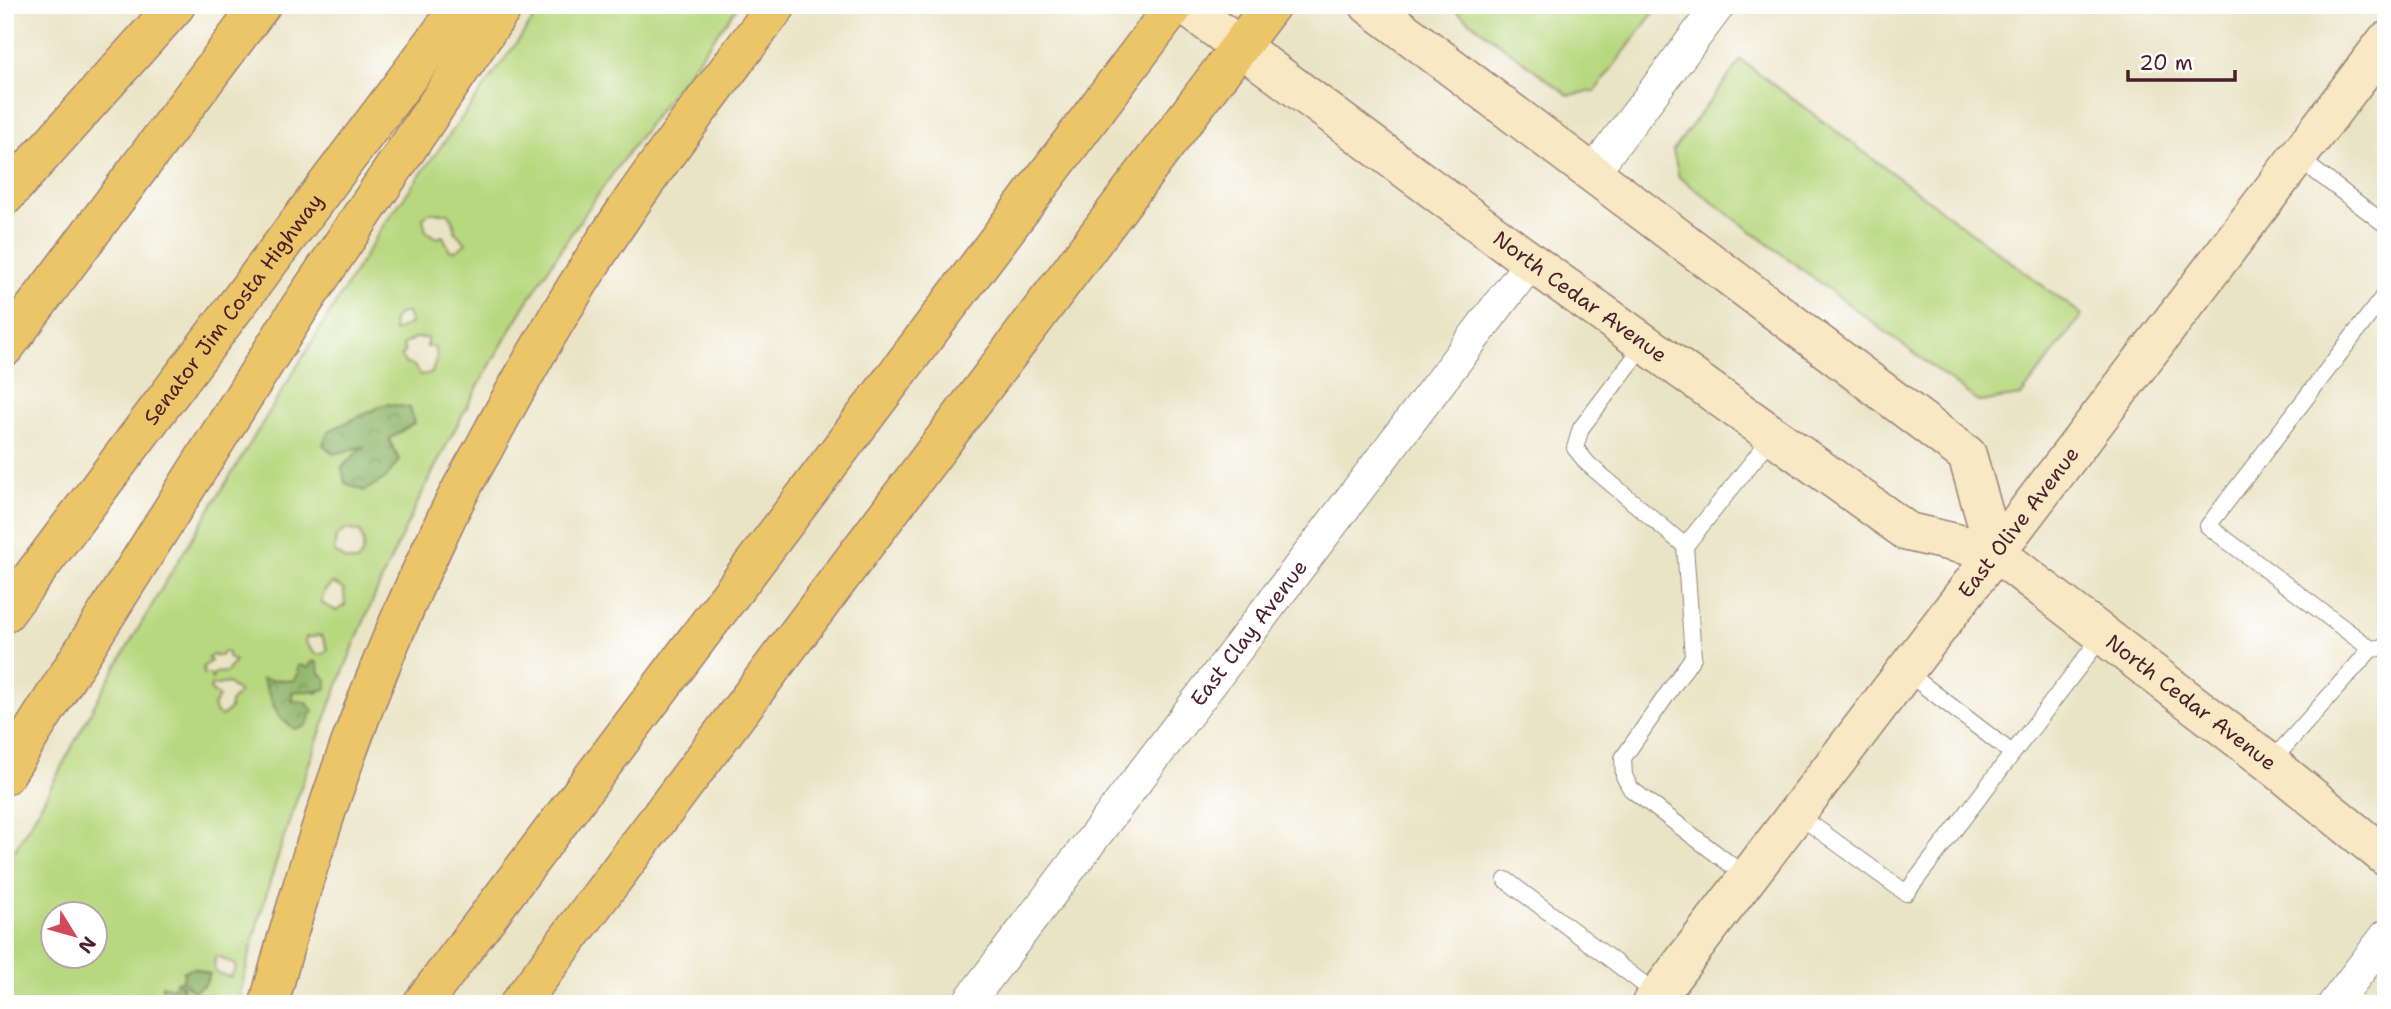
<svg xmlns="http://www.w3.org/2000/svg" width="2391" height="1009" viewBox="0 0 2391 1009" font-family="'Shantell Sans',sans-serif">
<defs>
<pattern id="forest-crowns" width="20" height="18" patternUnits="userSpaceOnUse" patternTransform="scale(1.75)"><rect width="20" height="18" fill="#92b86e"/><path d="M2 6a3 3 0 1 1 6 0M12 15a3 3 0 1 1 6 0" fill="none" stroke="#79955b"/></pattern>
</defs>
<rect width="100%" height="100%" fill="#fff"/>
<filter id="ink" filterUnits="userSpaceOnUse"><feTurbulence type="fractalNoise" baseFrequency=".0143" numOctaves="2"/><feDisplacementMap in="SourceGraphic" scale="14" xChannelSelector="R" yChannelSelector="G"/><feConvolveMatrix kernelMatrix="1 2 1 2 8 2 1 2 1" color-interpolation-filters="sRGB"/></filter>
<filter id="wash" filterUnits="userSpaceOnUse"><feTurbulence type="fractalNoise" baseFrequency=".00686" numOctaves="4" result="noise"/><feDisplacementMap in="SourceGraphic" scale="28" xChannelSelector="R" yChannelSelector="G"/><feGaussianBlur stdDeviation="1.57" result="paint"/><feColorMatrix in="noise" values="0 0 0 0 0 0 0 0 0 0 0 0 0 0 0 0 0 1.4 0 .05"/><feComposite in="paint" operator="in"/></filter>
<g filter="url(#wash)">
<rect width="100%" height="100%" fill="#eae4c6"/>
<g fill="#b8d87f" stroke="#817c55" stroke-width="2" fill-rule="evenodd">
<path d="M544,5h195c-59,78 -120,156 -174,238 -110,167 -197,349 -262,538 -25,73 -49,147 -65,223h-18l-16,-4 -3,4h-14l4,-6 -11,-13h5l-2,-5 -9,8 -12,-2 4,13 6,5h-167v-137l36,-62 61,-114 70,-120 211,-345zM429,213h20l5,11 1,8 11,11 -8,7 -8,1 -7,-15 -6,2 -11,-6 -3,-14zM401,313h6l4,10 -17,9 -1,-12zM415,338h12v9h7l3,9 -5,17 -11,2 -8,-10 -7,-1 -5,-7 4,-5 -2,-7zM386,404l24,4 -21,31 -25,7 -35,-15zM346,529l14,3c5,12 5,20 -3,30l-12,-2 -11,-9 2,-14zM333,583l11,7 1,15 -9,6 -15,-8 4,-13zM317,635l5,1 6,13 -5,5h-8l-10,-12 1,-5h7zM225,651l3,2v5l7,3 -8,11 -12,1 -3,6 -2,-5h-6l-1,-7 8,-6 -3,-3 4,-3 8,1zM309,668l11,5 7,7 -9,13 -17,-4 -9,3v9l-14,-22 15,2 5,-8zM228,683l11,10 -9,10v6l-8,7 -6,-3 -3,-7 6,-9 -9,-8 1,-3zM52,914h42v42h-42zM215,957h5l15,8v6l-5,6 -13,-4 -3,-4z"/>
<path d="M1448,5h211l-64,86 -27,4z"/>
<path d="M1741,60l341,255 -61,81 -42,6 -300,-225 -6,-27z"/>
</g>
<g fill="url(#forest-crowns)" stroke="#6e6c4c" stroke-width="2">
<path d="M386,404l24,4 4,15 -25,16 10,21 -13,18 -22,13 -19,-8 -3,-16 21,-20 -30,7 -10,-10 6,-13z"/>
<path d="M316,661l4,12 7,7v8c-12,6 -22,1 -35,4l1,9 13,1 7,9 -7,15 -12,3 -15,-12 -17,-38 31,2 5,-8 -1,-6 3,-2 9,3 2,-5z"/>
<path d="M194,968l16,6 -5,10 -11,7 -9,-6h-5l2,5 9,8 -4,6h-15l-10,-10v-9l12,3 2,-6 7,-2 1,-9z"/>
</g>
</g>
<g filter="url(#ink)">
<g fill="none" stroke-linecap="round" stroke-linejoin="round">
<defs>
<g id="service">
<path d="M2297,157l89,68"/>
<path d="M1645,344l-64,84 -6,20 13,16 97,82 8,111 -70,101 1,18 7,13 116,88"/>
<path d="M1685,546l88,-110"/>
<path d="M2371,649l-163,-123 178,-233"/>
<path d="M1905,671l107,82"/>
<path d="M2270,763l101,-114 15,-2"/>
<path d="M1797,814l109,79 197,-258"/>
<path d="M1506,880l152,115"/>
</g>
<g id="minor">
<path d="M1593,172l126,-167"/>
<path id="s1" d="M967,1004l564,-742"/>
<path d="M2334,1004l52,-68"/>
</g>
<g id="secondary">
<path id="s2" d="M1184,5l347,257 377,270 87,20 275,211 116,94"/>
<path d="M1369,5l598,450 28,97"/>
<path id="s3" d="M1651,1004l735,-963"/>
</g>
<g id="motorway">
<path d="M5,196l171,-191"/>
<path d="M5,347l256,-342"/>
<path id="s4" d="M5,613l457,-608"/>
<path d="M5,775l295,-468 204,-302"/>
<path d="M269,1004c43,-165 100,-326 174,-479 12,-26 26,-51 40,-75 46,-87 96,-172 152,-253 45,-65 94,-128 142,-192"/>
<path d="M422,1004l753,-999"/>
<path d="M519,1004l752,-999"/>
</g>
</defs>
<use href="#service" stroke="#9a8278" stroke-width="18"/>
<use href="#minor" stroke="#9a8278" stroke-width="34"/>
<use href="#secondary" stroke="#9a8278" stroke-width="41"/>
<use href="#motorway" stroke="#9a8278" stroke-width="41"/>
<use href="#service" stroke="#fff" stroke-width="16"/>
<use href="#minor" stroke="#fff" stroke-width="32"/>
<use href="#secondary" stroke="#f8e8c3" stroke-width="38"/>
<use href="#motorway" stroke="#edc569" stroke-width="38"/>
</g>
</g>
<g text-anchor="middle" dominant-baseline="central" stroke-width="7" stroke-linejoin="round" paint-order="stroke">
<g font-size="21" fill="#4a1f2b" stroke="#fff">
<text stroke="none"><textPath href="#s2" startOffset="492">North Cedar Avenue</textPath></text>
<text stroke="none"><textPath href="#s4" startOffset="380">Senator Jim Costa Highway</textPath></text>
<text stroke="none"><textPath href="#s3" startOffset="606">East Olive Avenue</textPath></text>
<text stroke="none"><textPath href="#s1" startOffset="466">East Clay Avenue</textPath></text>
<text stroke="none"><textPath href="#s2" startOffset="1232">North Cedar Avenue</textPath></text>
</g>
</g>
<rect width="2391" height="1009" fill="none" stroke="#fff" stroke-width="28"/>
<g transform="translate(74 935) rotate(127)"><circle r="33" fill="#ffffff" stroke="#b7a5aa" stroke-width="2"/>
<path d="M0-5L12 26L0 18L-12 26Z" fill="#d1495b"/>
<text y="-10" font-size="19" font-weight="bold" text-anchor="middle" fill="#4a1f2b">N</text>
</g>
<path d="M2128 70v10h107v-10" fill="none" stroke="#4a1f2b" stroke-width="3.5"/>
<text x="2139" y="70" font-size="21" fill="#4a1f2b" stroke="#ffffff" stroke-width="5" paint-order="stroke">20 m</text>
</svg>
